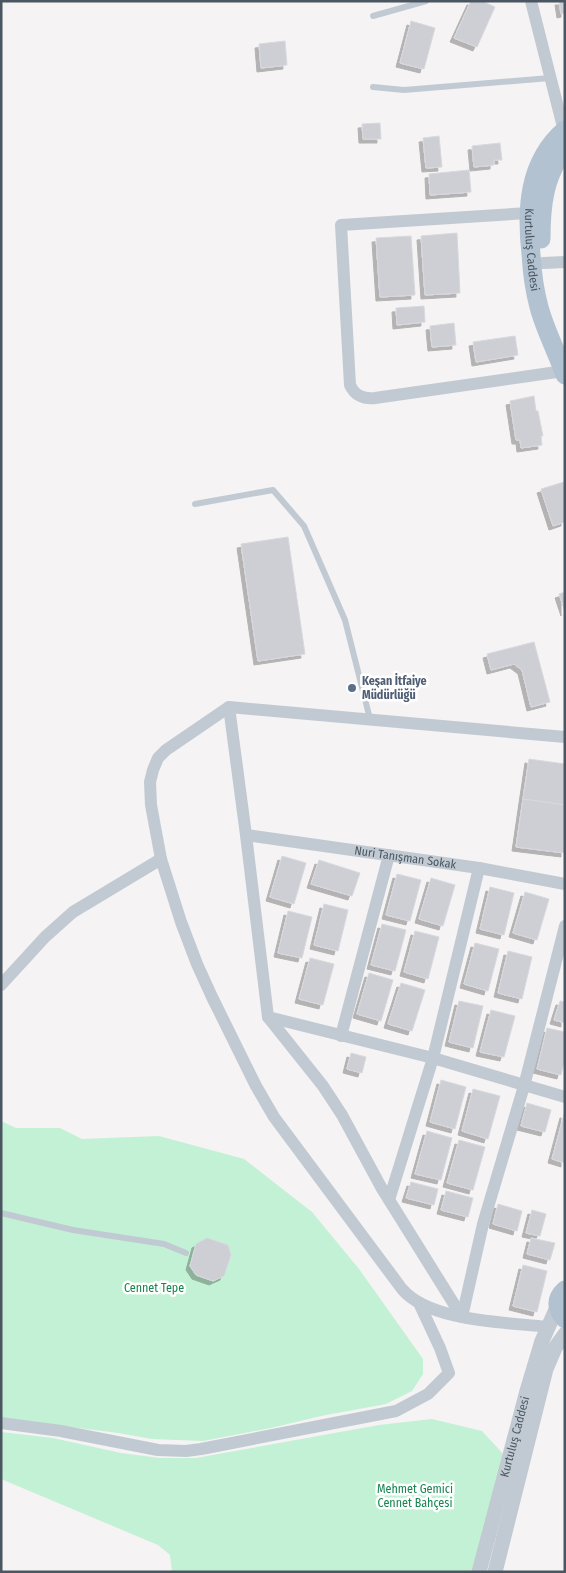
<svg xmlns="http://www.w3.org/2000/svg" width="566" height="1573" viewBox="0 0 566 1573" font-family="'Fira Sans Condensed',sans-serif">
<defs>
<filter id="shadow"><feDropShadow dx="-4" dy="4" stdDeviation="0" flood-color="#0004"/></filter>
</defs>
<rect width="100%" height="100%" fill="#f5f3f3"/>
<g fill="#c3f1d5">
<path d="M1,1121l15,7h44l22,11 77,-3 85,23 68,53 47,57 64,90v15l-11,17 -26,13 -65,12 -50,12 -68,13 -51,-2 -34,-6 -117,-15z"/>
<path d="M432,1419l50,12 23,25 -30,116h-303l-2,-17 -12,-10 -157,-66v-47l52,6 68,15 39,5h36l183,-33z"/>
</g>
<g fill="#cdcfd5" stroke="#d7d9de" filter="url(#shadow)">
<path d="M471,1h11l13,6 -18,40 -23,-9z"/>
<path d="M559,1h6v12l-4,1z"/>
<path d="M411,21l24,7 -11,41 -24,-6z"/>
<path d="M285,41l2,24 -26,3 -2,-24z"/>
<path d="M380,123l1,16h-18l-1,-15z"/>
<path d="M439,136l3,31 -16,1 -3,-30z"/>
<path d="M500,143l2,17h-8v5l-20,2 -2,-21z"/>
<path d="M469,170l2,22 -41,3 -1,-21z"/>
<path d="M457,233l3,60 -35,2 -4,-59z"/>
<path d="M411,236l4,59 -35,2 -4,-59z"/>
<path d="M424,306l1,16 -28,3 -1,-17z"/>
<path d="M454,323l2,22 -24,2 -2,-21z"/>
<path d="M515,336l3,19 -42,7 -3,-20z"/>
<path d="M534,396l2,15h2l5,25h-2l1,9 -21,3 -1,-8h-4l-6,-39z"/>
<path d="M564,482l1,40 -12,4 -12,-37z"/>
<path d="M288,537l17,117 -47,7 -17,-117z"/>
<path d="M565,592v20l-6,-18z"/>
<path d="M534,642l16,60 -19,5 -9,-37 -8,-6 -23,6 -4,-16z"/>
<path d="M529,759l36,5v41l-42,-6z"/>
<path d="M523,799l42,6v48l-49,-6z"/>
<path d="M282,856l24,7 -12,41 -24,-7z"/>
<path d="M319,860l41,13 -8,23 -41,-12z"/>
<path d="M397,874l24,6 -11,41 -24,-6z"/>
<path d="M431,878l24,7 -12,41 -24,-7z"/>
<path d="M490,887l24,6 -10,42 -24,-6z"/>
<path d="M525,892l24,7 -12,41 -24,-7z"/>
<path d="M324,904l24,6 -10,41 -24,-6z"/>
<path d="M288,911l24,6 -10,41 -24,-5z"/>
<path d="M382,924l24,6 -11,41 -24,-6z"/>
<path d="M415,931l24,6 -11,42 -24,-7z"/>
<path d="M475,943l24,6 -11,42 -24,-7z"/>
<path d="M508,951l24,6 -10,42 -24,-6z"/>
<path d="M310,958l24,6 -11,41 -24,-6z"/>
<path d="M369,973l24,7 -12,41 -24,-7z"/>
<path d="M401,983l24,7 -13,41 -24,-7z"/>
<path d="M459,1001l24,5 -10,42 -24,-6z"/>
<path d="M560,1001l5,1v21l-11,-3z"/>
<path d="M491,1010l24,6 -11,41 -24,-5z"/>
<path d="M547,1028l18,4v27l-4,16 -24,-6z"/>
<path d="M351,1053l15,4 -4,16 -15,-4z"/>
<path d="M441,1080l25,7 -11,42 -25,-7z"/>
<path d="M473,1089l27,7 -12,43 -26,-8z"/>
<path d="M527,1103l24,7 -6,22 -24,-6z"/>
<path d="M564,1114h1v49l-13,-4z"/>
<path d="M427,1131l25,7 -11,42 -26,-6z"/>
<path d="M459,1140l26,7 -12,43 -26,-7z"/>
<path d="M411,1182l27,7 -4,16 -28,-7z"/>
<path d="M446,1191l27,7 -5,19 -27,-7z"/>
<path d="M498,1204l24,7 -5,20 -24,-7z"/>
<path d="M532,1210l14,4 -6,22 -14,-3z"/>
<path d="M207,1238l21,7 3,10 -7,21 -11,5 -17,-6 -6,-9 6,-22z"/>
<path d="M531,1238l24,5 -5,17 -23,-6z"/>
<path d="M523,1265l24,6 -10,41 -24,-6z"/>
</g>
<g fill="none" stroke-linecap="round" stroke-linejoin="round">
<g stroke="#c1cad2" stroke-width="6">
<path d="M373,16l53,-15"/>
<path d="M373,87l31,3 146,-12"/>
<path d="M195,504l78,-14 31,36 41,94 25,99"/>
<path d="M1,1213l72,17 91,14 22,9"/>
</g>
<g stroke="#c1cad2" stroke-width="12">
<path d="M531,1l33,130"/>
<path d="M528,213l-187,12 9,160c5,11 13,14 25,13l189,-27"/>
<path d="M543,263l22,-1"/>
<path d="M229,707l17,128 22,182 165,41 132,39"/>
<path id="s1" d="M246,835l233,33 86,16"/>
<path d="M1,985l44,-48 28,-25 88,-53"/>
<path d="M268,1017l55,69 19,29 39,72 81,130"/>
<path d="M341,1036l48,-181"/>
<path d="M389,1200l44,-142 46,-190"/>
<path d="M462,1317l21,-93 41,-138 41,-160"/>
<path d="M548,1327c-42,-5 -118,-5 -146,-38l-128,-172 -18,-31 -44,-89 -15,-33 -16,-42 -20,-63 -10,-54 -1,-23 3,-12 5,-12 8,-8 63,-43 336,30"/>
<path d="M1,1423l60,8 97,19 28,1 15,-2 195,-38 32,-17 21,-21 -9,-25 -21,-45"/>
</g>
<g stroke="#c1cad2" stroke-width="15">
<path id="s2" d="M479,1572l48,-181 15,-50 16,-36"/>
<path d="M495,1572l51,-203 9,-21 10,-14"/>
</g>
<g stroke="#b3c2d1" stroke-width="19">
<path id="s3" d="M565,130c-37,32 -39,79 -34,124 1,17 3,35 8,53 6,23 18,45 26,68"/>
<path d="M541,239c0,-33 3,-63 24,-90"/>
<path d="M565,1290c-10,9 -9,19 0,29"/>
</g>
</g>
<circle fill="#5c6f8a" stroke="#fff" stroke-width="2" cx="352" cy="688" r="5"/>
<g text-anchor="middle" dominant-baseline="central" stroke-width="5" stroke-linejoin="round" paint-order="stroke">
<g font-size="12" fill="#4a5661" stroke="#fff">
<text stroke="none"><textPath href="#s3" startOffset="130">Kurtuluş Caddesi</textPath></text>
<text stroke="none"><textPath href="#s1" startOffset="161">Nuri Tanışman Sokak</textPath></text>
<text stroke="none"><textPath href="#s2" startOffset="140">Kurtuluş Caddesi</textPath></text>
</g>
<g font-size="12" font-weight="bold" fill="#4e5e75" stroke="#fff" text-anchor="start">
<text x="362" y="681">Keşan İtfaiye<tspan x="362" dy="14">Müdürlüğü</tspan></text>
</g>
<g font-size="12" fill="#17864f" stroke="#fff">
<text x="154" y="1288">Cennet Tepe</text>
<text x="415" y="1489">Mehmet Gemici<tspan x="415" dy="14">Cennet Bahçesi</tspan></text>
</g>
</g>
<rect width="566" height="1573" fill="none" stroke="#4a5661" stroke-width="5"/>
</svg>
